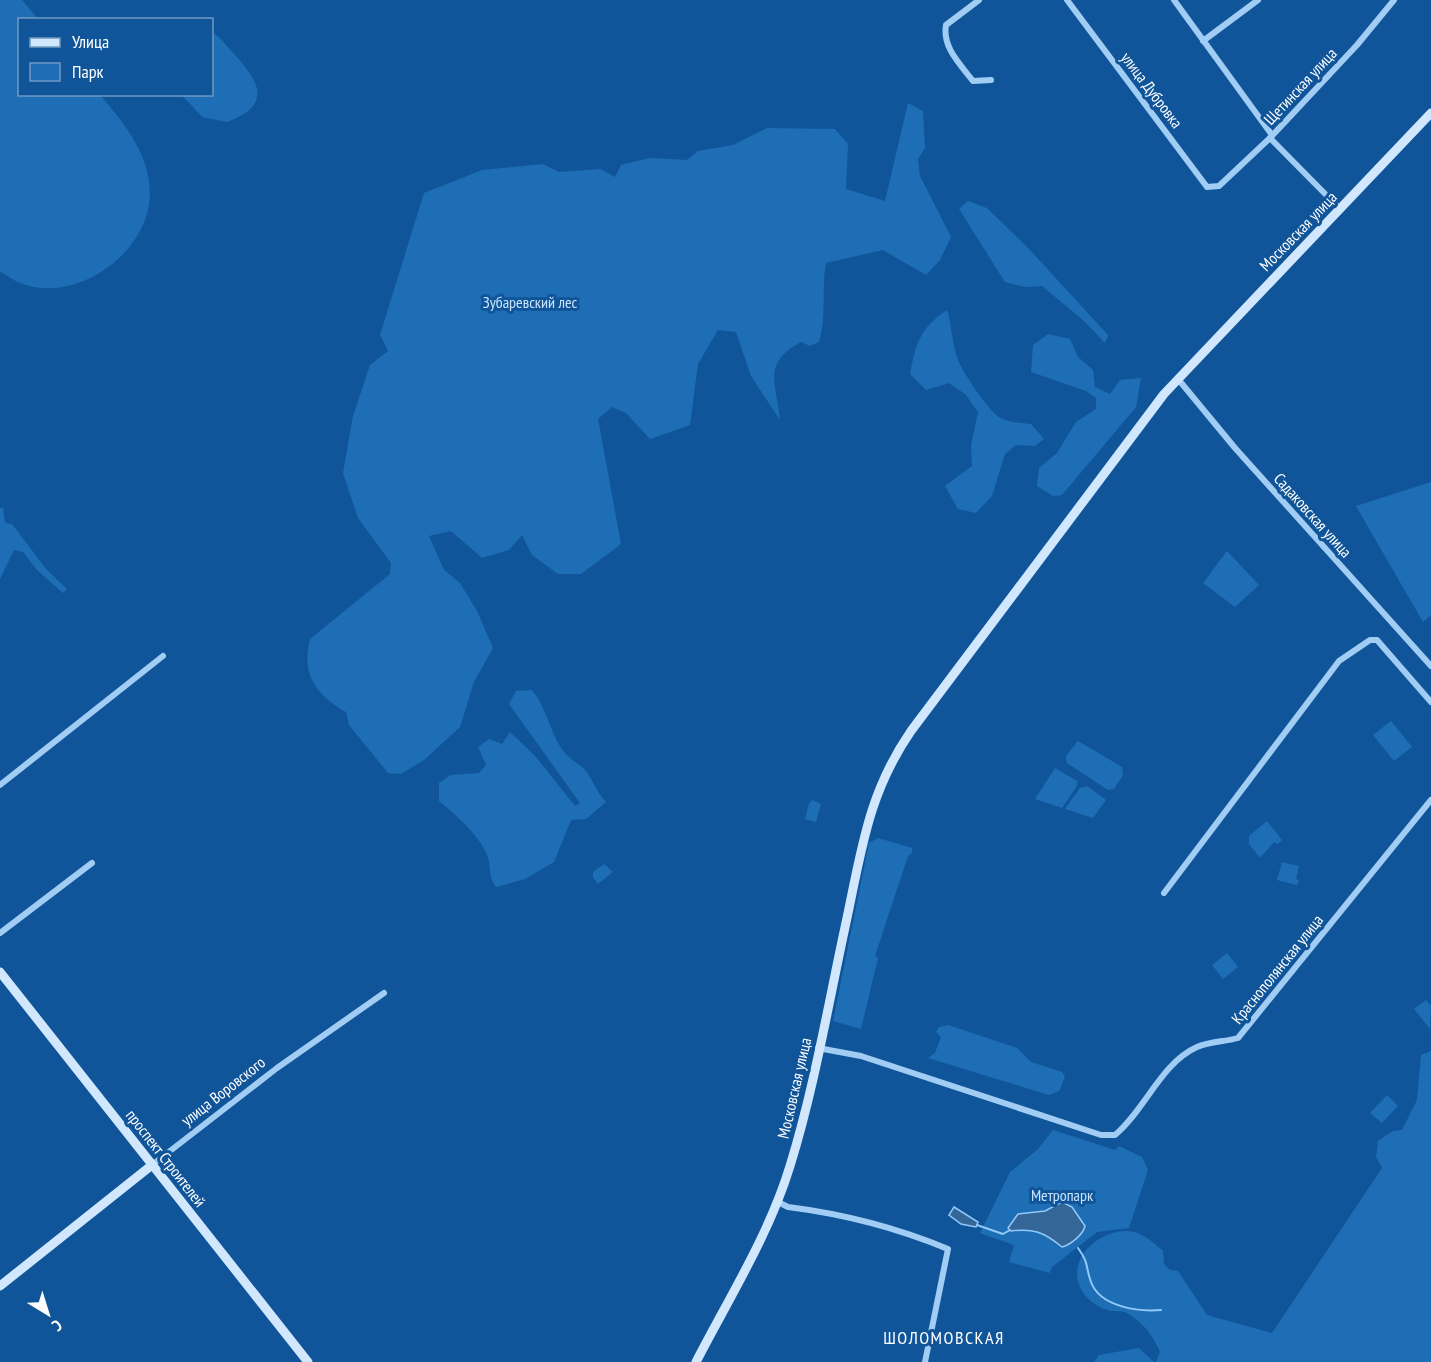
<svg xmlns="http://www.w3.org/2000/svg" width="1431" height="1362" viewBox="0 0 1431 1362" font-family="'PT Sans Narrow',sans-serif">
<rect width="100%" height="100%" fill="#105599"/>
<g fill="#1e6eb6">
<path d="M0,0h22l16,19 -18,1v74l80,1c26,30 55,66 49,109 -8,55 -77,100 -129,79 -7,-3 -14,-8 -20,-12z"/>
<path d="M212,32l7,5c25,30 68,63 8,85l-25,-5 -20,-22 30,-1z"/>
<path d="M908,103l15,8 2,37 -7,11 2,17 31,61 -11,23 -14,15 -43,-25 -57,13c-5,27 1,53 -7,79l-9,4 -9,-4c-39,21 -25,40 -21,78l-29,-44 -15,-44 -18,-2 -20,34 -8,61 -40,14 -24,-26 -14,-6 -14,12 23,125 -40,30h-23l-26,-19 -10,-20 -13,15 -27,8 -31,-27 -22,5 15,34 16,13 17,28 16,37 -19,34 -14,45 -36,33 -23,14 -13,-1 -39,-48 -3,-13c-30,-17 -45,-38 -36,-73l80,-65 1,-11 -33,-45 -15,-45 10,-57 17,-51 18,-14 -8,-16 44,-142 58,-23 61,-6 16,8 41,-3 15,8 6,-12 29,-7 37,2 11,-9 35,-6 34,-17 68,1 13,15 -2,45 39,12z"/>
<path d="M968,201l19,7 42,41 79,86 -3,8 -22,-23 -41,-34 -17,1 -20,-5 -46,-73z"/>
<path d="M947,310c5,16 5,34 11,50 6,14 29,49 41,57 10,6 21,6 32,7l13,15 -9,7 -19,-1 -11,9 -13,42 -16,17 -18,-4 -13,-23 27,-20 -1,-20 7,-34 -13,-18 -16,-11 -23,7 -16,-16c6,-31 10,-46 37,-64z"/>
<path d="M1048,334l22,5 8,18 15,13 2,17 15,7 10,-14 21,-2 -5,29 -74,88 -9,1 -16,-10 2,-18 18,-15 19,-31 20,-13v-11l-10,-7 -55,-19 2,-27z"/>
<path d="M1431,482v133l-8,7 -67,-116z"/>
<path d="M0,508h3l2,15 7,1 34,45 21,20 -4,4 -26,-23 -14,-18 -9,-2 -14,29z"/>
<path d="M1227,551l32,34 -24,22 -32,-24z"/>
<path d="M532,690c16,20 18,44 32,62 6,8 16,12 22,19 8,11 11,22 20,31l-20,17 -15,1 -17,42 -29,17 -29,8c-9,-13 -4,-20 -9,-32 -7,-19 -33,-42 -48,-54v-18l12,-8 28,-2 7,-8 -8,-18 11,-8 13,5 8,-12 25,24 40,50 5,-3 -71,-99 7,-13z"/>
<path d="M1391,721l21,26 -18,14 -21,-26z"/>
<path d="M1078,741l44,26 1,8 -9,14 -6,1 -41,-27 -1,-7z"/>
<path d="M1055,768l22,13v5l-15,22 -27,-9z"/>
<path d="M1087,786l19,14 -13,18 -28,-9 15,-21z"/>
<path d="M812,800l9,4 -5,18 -11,-3 4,-15z"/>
<path d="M1267,821l15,19 -4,4 -4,-2 -14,16 -11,-14v-8z"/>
<path d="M878,838l34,10v5l-4,3 -33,100 3,2 -17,71 -28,-8 36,-178z"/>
<path d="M1282,862l17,4 -3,13 3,1 -2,5 -20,-5z"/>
<path d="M604,864l9,8 -15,12 -5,-7v-5z"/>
<path d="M1227,953l11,14 -15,12 -11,-14z"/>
<path d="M1426,1000l5,6 -1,23 -16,-20z"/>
<path d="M948,1025l69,23 14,14 31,10 3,5 -6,14 -10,4 -121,-37 7,-5 6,-16 -5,-5 3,-5z"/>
<path d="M1431,1051v311h-275l4,-10c-7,-17 -18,-31 -35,-40 -6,-2 -13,0 -18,-2 -11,-3 -23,-13 -27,-23 -13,-30 20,-57 48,-56 14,1 25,11 35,20l1,13 6,6 8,1 29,44 65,18 110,-165 -6,-11 2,-16 15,-10 9,-1 15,-30 4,-45z"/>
<path d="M1387,1095l11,11 -16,17 -12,-10z"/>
<path d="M1053,1130l62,20 4,-4 23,11 6,13 -19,58 -32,4 -45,35 -2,6 -41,-11 5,-17 -34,-12 30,-61 28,-23z"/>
<path d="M1139,1348l15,14h-60l5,-7z"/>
</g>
<g fill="#346697" stroke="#93c9f8" stroke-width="1.5">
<path d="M1062,1202l10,5 13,19c-2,9 -15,19 -23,21 -18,-15 -29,-19 -51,-16l-3,-3 10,-14 27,-3z"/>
<path d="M954,1207l24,15 -2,5 -15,-3 -12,-9z"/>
</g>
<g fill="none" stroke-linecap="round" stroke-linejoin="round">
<g stroke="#93c9f8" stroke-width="2">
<path d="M977,1225l26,9 7,-4"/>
<path d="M1078,1248c12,17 7,18 13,34 9,25 48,30 70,28"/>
</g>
<g stroke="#a1cdf4" stroke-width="6">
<path d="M979,0l-33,25c-4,22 14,39 27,56l18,-1"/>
<path d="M1067,0l140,187 12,-1 51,-48 87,-93 37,-45"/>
<path d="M1174,0l98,135"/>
<path d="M1203,41l55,-41"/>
<path d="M1270,138l70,71"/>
<path d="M1178,379l57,69 196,218"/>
<path d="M0,785l163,-129"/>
<path d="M1164,893l175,-232 31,-21h7l54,62"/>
<path d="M0,933l92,-70"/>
<path d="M818,1048l43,8 240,79h14c30,-25 46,-72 82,-88 13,-6 28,-5 41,-9l193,-238"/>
<path d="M152,1165l125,-97 107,-75"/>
<path d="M778,1202l10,5c56,7 107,20 160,42l-23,113"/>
</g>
<g stroke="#d1e7fd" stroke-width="9">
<path d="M0,972l308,390"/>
<path d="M0,1286l152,-121"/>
<path d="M696,1362c33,-64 73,-127 94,-196 25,-81 39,-166 57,-248 15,-71 22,-126 64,-187l253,-337 267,-281"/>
</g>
</g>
<g text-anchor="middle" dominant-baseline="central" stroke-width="6" stroke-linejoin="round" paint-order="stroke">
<g font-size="16" fill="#fff" stroke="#105599">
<text transform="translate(1300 86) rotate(-47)">Щетинская улица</text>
<text transform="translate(1152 90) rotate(53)">улица Дубровка</text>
<text transform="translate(1298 231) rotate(-46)">Московская улица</text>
<text transform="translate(1313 515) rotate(48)">Садаковская улица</text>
<text transform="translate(1277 969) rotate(-51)">Краснополянская улица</text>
<text transform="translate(794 1088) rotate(-77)">Московская улица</text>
<text transform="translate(223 1091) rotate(-38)">улица Воровского</text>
<text transform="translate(166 1158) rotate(52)">проспект Строителей</text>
</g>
<g font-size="16" fill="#c9e5fe" stroke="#105599">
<text x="530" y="302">Зубаревский лес</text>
<text x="1062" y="1195">Метропарк</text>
</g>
<g font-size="18" letter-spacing="1.5" fill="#fff" stroke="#105599">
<text x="944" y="1337">ШОЛОМОВСКАЯ</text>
</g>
</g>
<rect x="18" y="18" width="195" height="78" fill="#105599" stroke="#7099c2" stroke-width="1.5"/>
<rect x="30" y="38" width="30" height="9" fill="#d1e7fd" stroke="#7099c2" stroke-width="1.5"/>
<text x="72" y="48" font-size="18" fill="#ffffff">Улица</text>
<rect x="30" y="63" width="30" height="18" fill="#1e6eb6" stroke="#7099c2" stroke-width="1.5"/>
<text x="72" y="78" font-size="18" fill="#ffffff">Парк</text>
<g transform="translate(48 1314) rotate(142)" stroke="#105599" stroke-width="4.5" paint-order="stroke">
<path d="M0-4.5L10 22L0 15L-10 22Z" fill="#ffffff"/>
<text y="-9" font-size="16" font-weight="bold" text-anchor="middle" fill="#ffffff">С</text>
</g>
</svg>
